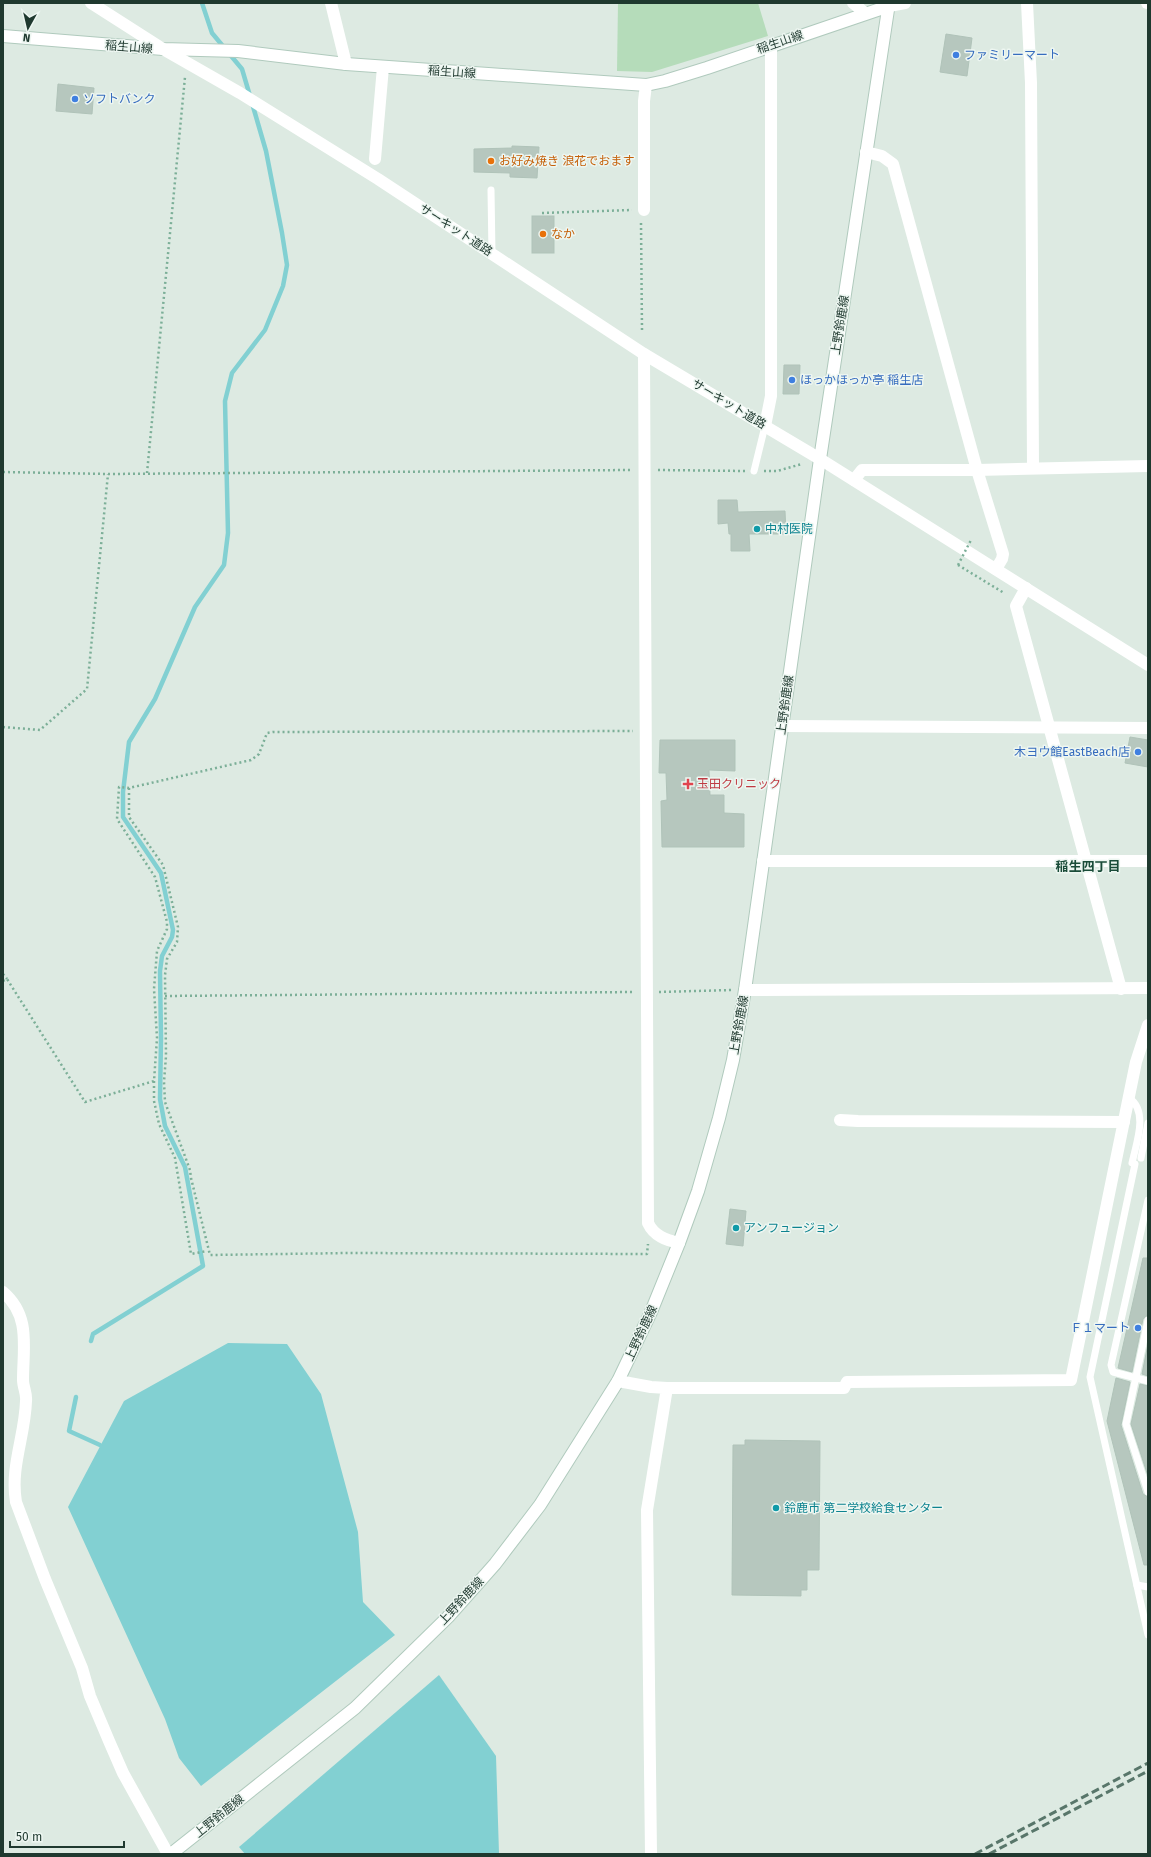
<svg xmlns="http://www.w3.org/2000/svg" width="1151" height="1857" viewBox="0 0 1151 1857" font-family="'Fira Sans','Noto Sans JP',sans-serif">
<rect width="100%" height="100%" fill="#ddeae2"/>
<path fill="#b5dcba" d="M618,3h140l10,33 -116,36 -35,-1z"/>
<g fill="#82d0d2">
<path d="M228,1343l59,1 34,50 37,138 5,70 32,33 -194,151 -22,-28 -14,-39 -97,-212 56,-106z"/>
<path d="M439,1675l57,81 3,98h-254l-6,-7z"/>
</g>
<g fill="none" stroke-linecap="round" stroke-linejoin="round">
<g stroke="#82d0d2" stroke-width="4.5">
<path d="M202,3l10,30 30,36 8,27"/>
<path d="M91,1341l2,-7 110,-68 -18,-99 -20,-41 -5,-27 1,-61 -1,-67 2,-15 10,-19 1,-7 -12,-57 -38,-56v-25l6,-50 26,-43 40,-92 29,-42 4,-32 -3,-132 7,-28 33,-43 18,-44 4,-21 -5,-32 -16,-82 -14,-48"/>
<path d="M76,1397l-7,34 31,14"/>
</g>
</g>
<g fill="#b6c7be" stroke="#b0c3b9">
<path d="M946,34l26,4 -5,38 -27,-4z"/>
<path d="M58,84l36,4 -2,26 -36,-3z"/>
<path d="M512,146l27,1 -2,31 -27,-1v-4l-36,-1v-23l38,-1z"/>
<rect x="532" y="216" width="22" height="37"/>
<path d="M784,365h16l-1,29h-16z"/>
<path d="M718,500h19l1,12 47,-1 1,23h-37l1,17h-19v-17h-2l-1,-11 -10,1z"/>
<path d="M1130,737l18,3v27l-23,-4z"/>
<path d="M660,740h75v31l-26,-1 1,25h14v18l20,1v33h-82l-1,-46 6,-1 -1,-27h-7z"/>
<path d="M730,1209l16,2 -3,35 -17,-2z"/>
<path d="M1143,1258h5v57l-5,4 -11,53 -14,-4z"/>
<path d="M1148,1344v32l-6,-2z"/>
<path d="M1116,1378l14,4 -9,43 22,69 5,3v68h-4l-37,-144z"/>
<path d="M1140,1384l8,2v90l-17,-52z"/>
<path d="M745,1440l75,1 -1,129h-12v20h-6v6l-69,-1 1,-150h12z"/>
</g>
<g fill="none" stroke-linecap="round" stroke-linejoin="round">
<defs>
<g id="secondary">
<path d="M3,36l160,13 75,2 108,13 300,21 19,-4 42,-13 182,-62"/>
<path d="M171,1854l184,-146 93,-91 47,-53 45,-59 78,-124 33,-69 28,-69 19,-52 21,-73 14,-58 12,-70 75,-531 69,-456"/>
</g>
</defs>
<use href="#secondary" stroke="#b0cabd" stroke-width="14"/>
<g stroke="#7caf98" stroke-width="2.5" stroke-dasharray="2 3" stroke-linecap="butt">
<path d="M542,213l90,-3"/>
<path d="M641,223l1,107"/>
<path d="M658,470l87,1"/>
<path d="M764,471h13l25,-7"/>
<path d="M3,472l105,2 523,-4"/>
<path d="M147,473l38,-396"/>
<path d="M958,565l46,28"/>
<path d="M3,727l37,3 47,-41 21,-215"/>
<path d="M129,788v29l34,48 15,62 -1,15 -10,17 -2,16 1,81 -2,26 1,20 25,68 1,8 19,77 139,-2 298,1 1,-10"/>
<path d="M3,974l4,5"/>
<path d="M3,981l4,-2 78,123 69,-21 3,-43 -3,-49 3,-38 10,-22v-7l-12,-45 -38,-58 2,-32 10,1 122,-28 8,-6 8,-21 6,-1 360,-1"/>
<path d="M659,992l73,-2"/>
<path d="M165,996l469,-4"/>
<path d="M154,1081v20l5,23 16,34 16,96 16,-3"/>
</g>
<g stroke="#fff" stroke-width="7">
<path d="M491,190l1,64"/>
<path d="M754,471l11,-45"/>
<path d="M1129,1098c20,13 7,46 3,65"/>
<path d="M1141,1158l7,-35"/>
<path d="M1135,1164l-45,213 58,258"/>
<path d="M1148,1200l-37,165 2,7 35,9"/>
<path d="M1148,1320l-22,104 22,68"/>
<path d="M1137,1585l11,2"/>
</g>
<g stroke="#fff" stroke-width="12">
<path d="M331,3l15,61"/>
<path d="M853,3l12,10"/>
<path d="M1027,3l4,80 2,385"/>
<path d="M1147,3h1"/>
<path d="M889,6l16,-3"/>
<path d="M866,152l16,4 11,8 84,306 26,84 -1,5 -6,10"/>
<path d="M375,159l8,-92"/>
<path d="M644,210v-109l2,-16"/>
<path d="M644,354l4,869c6,13 18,17 31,20"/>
<path d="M765,426l6,-30v-351"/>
<path d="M854,480l8,-10h115l171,-4"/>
<path d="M1026,588l-10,18 105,383"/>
<path d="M782,726l366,2"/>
<path d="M763,861h385"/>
<path d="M745,990l403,-2"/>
<path d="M840,1120l18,1 266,1"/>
<path d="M3,1292c28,24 20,55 20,88 0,7 4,14 3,21 -1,35 -16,66 -10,101l29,77 37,89 8,28 19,45 14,32 45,81"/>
<path d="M618,1381l33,6 16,1 -20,122 4,344"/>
<path d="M667,1388h177l3,-6 224,-2 65,-318 12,-37"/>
</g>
<path stroke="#fff" stroke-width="12" d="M91,3l72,46 77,44 138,86 266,175 176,105 328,206"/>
<use href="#secondary" stroke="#fff" stroke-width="12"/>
<g stroke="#58766a" stroke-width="3" stroke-dasharray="8 4" stroke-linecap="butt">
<path d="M975,1854l173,-91"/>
<path d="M989,1854l159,-83"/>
</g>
<path stroke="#7caf98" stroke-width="2.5" stroke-dasharray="2 3" stroke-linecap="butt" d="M958,565l13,-25"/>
</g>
<g fill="#3f7fe0" stroke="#edf6f1" stroke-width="1.5">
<circle cx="956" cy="55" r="4"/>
<circle cx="75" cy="99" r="4"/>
<circle cx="792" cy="380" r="4"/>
<circle cx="1138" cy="752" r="4"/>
<circle cx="1138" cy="1328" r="4"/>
</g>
<g fill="#e8710a" stroke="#edf6f1" stroke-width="1.5">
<circle cx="491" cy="161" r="4"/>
<circle cx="543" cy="234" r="4"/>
</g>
<g fill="#0f9aa8" stroke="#edf6f1" stroke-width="1.5">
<circle cx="757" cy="529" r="4"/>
<circle cx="736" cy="1228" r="4"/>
<circle cx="776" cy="1508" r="4"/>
</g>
<path fill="#e0444e" stroke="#edf6f1" stroke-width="1.5" d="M686 778h4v4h4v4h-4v4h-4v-4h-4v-4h4z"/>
<g text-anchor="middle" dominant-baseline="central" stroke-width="3" stroke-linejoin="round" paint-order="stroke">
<g font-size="12" fill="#1f392f" stroke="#edf6f1">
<text transform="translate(780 42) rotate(-19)">稲生山線</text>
<text transform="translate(129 47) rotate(5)">稲生山線</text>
<text transform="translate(452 72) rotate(4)">稲生山線</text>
<text transform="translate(456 230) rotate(33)">サーキット道路</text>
<text transform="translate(840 325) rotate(-81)">上野鈴鹿線</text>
<text transform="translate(729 404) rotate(31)">サーキット道路</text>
<text transform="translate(785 705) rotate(-82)">上野鈴鹿線</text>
<text transform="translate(739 1025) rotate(-80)">上野鈴鹿線</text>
<text transform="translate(641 1333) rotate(-65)">上野鈴鹿線</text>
<text transform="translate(461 1601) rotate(-47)">上野鈴鹿線</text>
<text transform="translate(219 1816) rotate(-39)">上野鈴鹿線</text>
</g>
<g font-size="12" fill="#366cbe" stroke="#edf6f1" text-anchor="start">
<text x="964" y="55">ファミリーマート</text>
<text x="83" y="99">ソフトバンク</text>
<text x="800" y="380">ほっかほっか亭 稲生店</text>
<text x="1130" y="752" text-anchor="end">木ヨウ館EastBeach店</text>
<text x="1130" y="1328" text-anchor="end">Ｆ１マート</text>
</g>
<g font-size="12" fill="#c56008" stroke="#edf6f1" text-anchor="start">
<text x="499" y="161">お好み焼き 浪花でおます</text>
<text x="551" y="234">なか</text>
</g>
<g font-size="12" fill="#0d838f" stroke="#edf6f1" text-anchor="start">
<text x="765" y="529">中村医院</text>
<text x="744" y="1228">アンフュージョン</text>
<text x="784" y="1508">鈴鹿市 第二学校給食センター</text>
</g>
<g font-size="12" fill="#be3a42" stroke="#edf6f1" text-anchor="start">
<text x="697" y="784">玉田クリニック</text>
</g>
<g font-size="13" font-weight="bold" fill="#1a4c39" stroke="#edf6f1">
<text x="1088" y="866">稲生四丁目</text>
</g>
</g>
<rect width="1151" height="1857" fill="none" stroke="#1f392f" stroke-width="8"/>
<g transform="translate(28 28) rotate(188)" stroke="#edf6f1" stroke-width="3" paint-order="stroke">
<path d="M0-3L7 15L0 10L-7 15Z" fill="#1f392f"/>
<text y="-6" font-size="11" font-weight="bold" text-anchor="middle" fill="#1f392f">N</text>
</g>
<path d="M10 1841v6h114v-6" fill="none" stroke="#1f392f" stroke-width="2"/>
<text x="16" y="1841" font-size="12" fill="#1f392f" stroke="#edf6f1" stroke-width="3" paint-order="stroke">50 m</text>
</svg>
